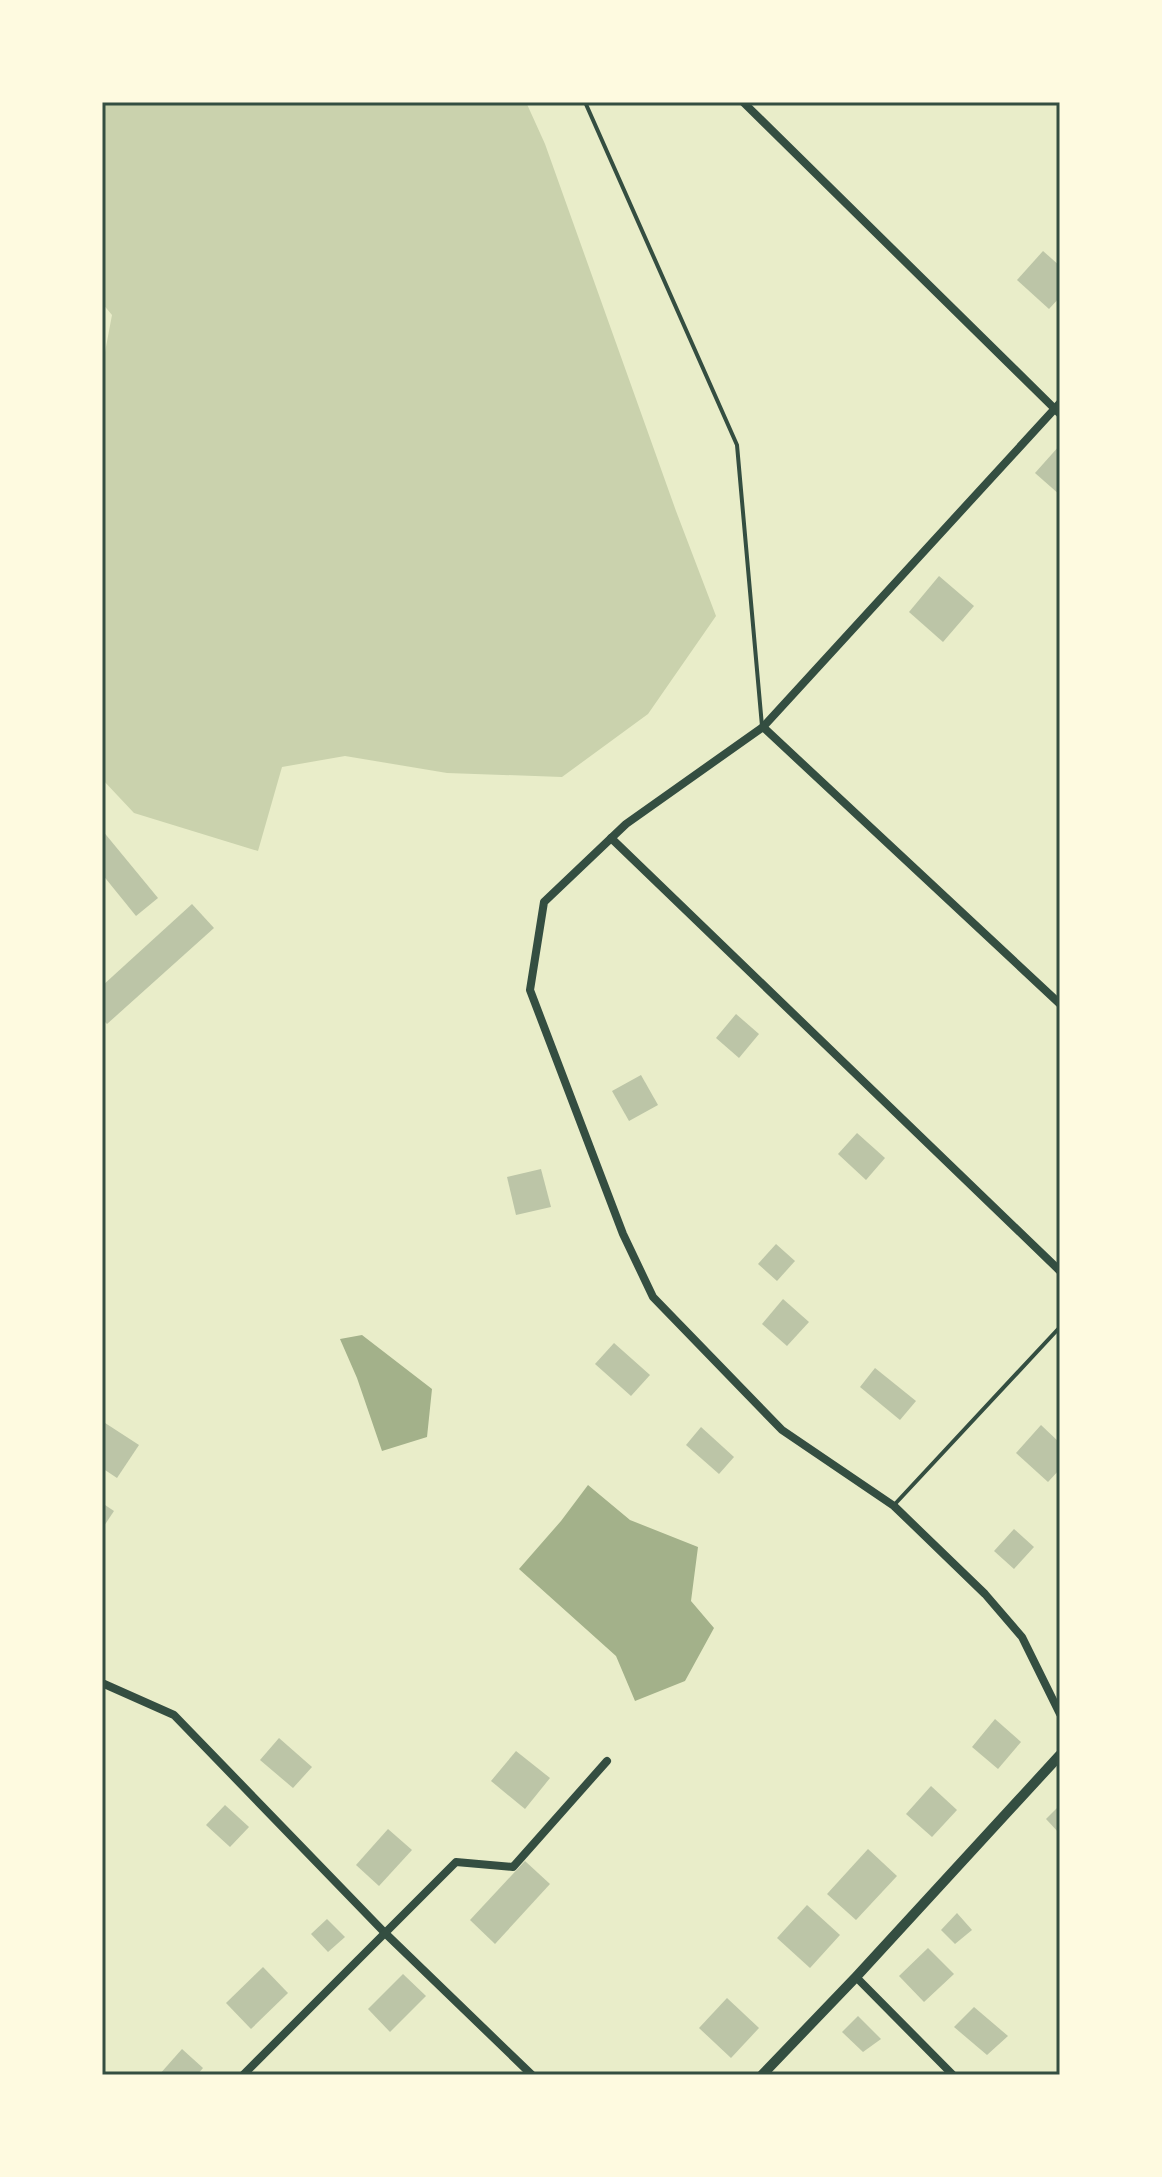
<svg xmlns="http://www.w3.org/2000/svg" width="1162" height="2177" viewBox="0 0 1162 2177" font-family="Lato,sans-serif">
<rect width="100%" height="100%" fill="#e9edc9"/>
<path fill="#cad2ad" d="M102,102h424l19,42 131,367 40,105 -68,98 -86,63 -115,-4 -102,-17 -63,11 -24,84 -124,-38 -32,-34v-411l10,-53 -10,-12z"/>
<g fill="#a3b18a">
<path d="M362,1335l70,54 -5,48 -45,14 -25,-73 -17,-39z"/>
<path d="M588,1485l42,35 68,27 -7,54 23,27 -29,53 -50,20 -19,-45 -97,-87 42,-48z"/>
</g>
<g fill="#bcc5a7">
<path d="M1043,251l17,15v31l-11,12 -32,-29z"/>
<path d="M1060,445v50l-25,-22z"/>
<path d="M939,576l35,30 -31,36 -34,-30z"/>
<path d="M102,830l56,68 -22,18 -34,-42z"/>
<path d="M192,904l22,24 -107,96 -5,-5v-33z"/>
<path d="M736,1014l23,20 -20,24 -23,-20z"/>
<path d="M641,1075l17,30 -29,16 -17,-30z"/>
<path d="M857,1133l28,25 -19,22 -28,-26z"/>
<path d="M541,1169l10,38 -35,8 -9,-38z"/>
<path d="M776,1244l19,17 -18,20 -19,-17z"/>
<path d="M783,1299l26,23 -22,24 -25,-22z"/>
<path d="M614,1343l36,32 -19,21 -36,-32z"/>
<path d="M875,1368l41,33 -16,19 -40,-33z"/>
<path d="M102,1421l37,24 -22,33 -15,-10z"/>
<path d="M1041,1425l19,18v26l-12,13 -32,-29z"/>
<path d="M701,1427l33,30 -15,17 -33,-29z"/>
<path d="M102,1503l12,8 -12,18z"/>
<path d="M1014,1529l20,18 -20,22 -20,-18z"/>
<path d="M995,1719l26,23 -23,27 -26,-22z"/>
<path d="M279,1738l33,29 -19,21 -33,-28z"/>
<path d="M516,1751l34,27 -25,31 -34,-28z"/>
<path d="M931,1786l26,24 -25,27 -26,-23z"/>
<path d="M225,1805l24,22 -19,20 -24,-22z"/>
<path d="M1060,1805v29l-14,-15z"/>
<path d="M388,1829l24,21 -33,36 -23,-21z"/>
<path d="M868,1849l29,27 -41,44 -29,-26z"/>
<path d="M525,1861l25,23 -55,60 -25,-24z"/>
<path d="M807,1905l33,30 -30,33 -33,-30z"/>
<path d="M957,1913l15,17 -17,14 -14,-14z"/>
<path d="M327,1919l18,18 -17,15 -17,-18z"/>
<path d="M928,1948l26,26 -30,28 -25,-26z"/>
<path d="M263,1967l25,26 -37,36 -25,-26z"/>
<path d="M403,1974l23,22 -36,36 -22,-23z"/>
<path d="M727,1998l32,30 -28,30 -32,-30z"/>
<path d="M974,2007l34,29 -21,19 -33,-28z"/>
<path d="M858,2016l23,23 -18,13 -21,-20z"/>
<path d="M182,2049l21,19 -6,7h-38z"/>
</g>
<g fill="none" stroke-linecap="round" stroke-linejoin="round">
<g stroke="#344e41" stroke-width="4">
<path d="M585,102l152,343 25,281"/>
<path d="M895,1504l165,-177"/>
</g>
<g stroke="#344e41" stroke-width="8">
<path d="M743,102l317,312"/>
<path d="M1060,403l-297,324 -137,97 -82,78 -14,88 93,244 30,63 129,133 112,76 91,88 37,43 38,77"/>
<path d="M763,727l297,277"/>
<path d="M611,838l449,433"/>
<path d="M102,1683l72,32 211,218 147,142"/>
<path d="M856,1977l97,98"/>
<path d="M243,2075l213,-213 57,5 94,-106"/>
</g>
<path stroke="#344e41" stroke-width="10" d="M762,2075l94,-98 204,-222"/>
</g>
<rect width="1162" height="2177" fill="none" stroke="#fefae0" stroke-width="208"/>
<rect x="104" y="104" width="954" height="1969" fill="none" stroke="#344e41" stroke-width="3"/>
</svg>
